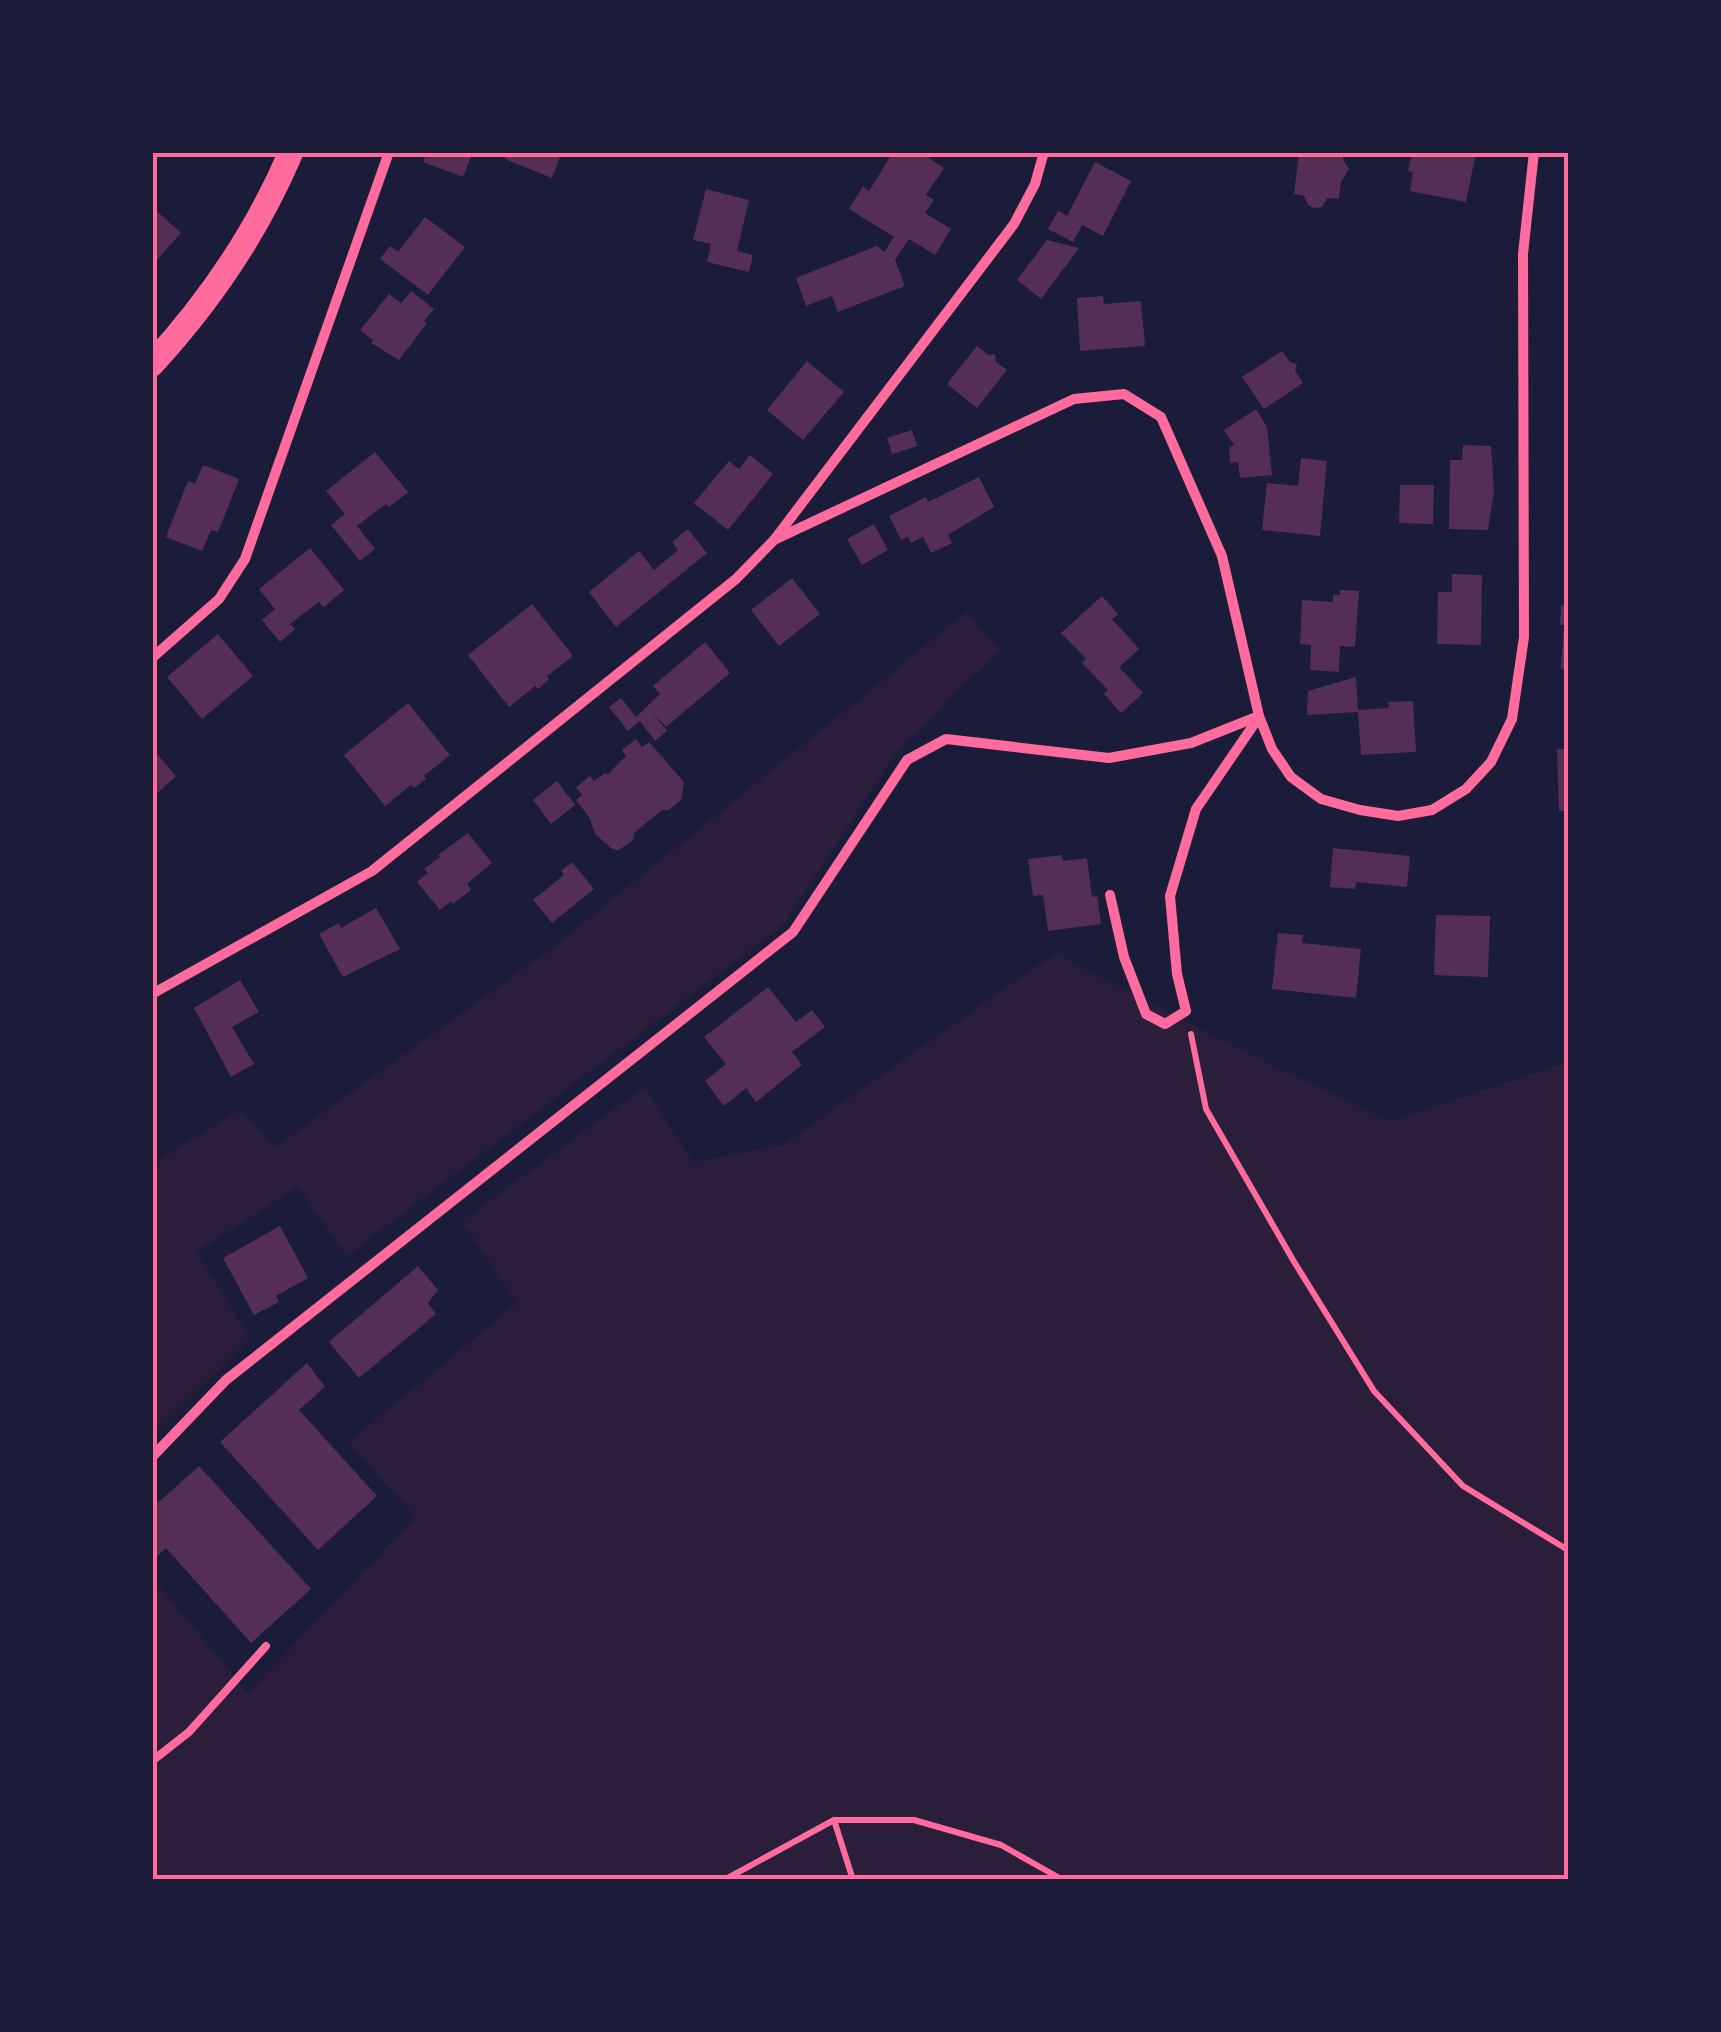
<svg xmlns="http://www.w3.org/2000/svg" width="1721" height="2032" viewBox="0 0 1721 2032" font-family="Rubik,sans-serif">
<rect width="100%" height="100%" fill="#1b1b3a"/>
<g fill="#2a1e3b">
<path d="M967,612l33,38 -101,99 -116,176 -436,331 -49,-69 -102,65 55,86 -98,97v-271l86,-54 36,37 275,-197z"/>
<path d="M1055,953l192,100 143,68 178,-59v817h-1415l-1,-302 96,116 168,-176 -67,-75 168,-139 -55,-82 182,-134 49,75 90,-17z"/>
</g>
<g fill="#542f53">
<path d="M427,152h46l-10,25 -40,-15z"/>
<path d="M507,152h55l-10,26 -47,-19z"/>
<path d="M893,152h27l24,16 -18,27 8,5 -9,13 26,16 -16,26 -26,-16 -14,21 10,26 -67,26 -6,-16 -26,10 -10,-28 81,-32 7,6 10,-15 -45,-28 14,-23 6,5z"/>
<path d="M1299,152h45l-1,8 6,9 -8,13 -2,17 -12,-1 -5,9 -8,1 -6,-3 -4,-9 -10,-2z"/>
<path d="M1412,152h64l-10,50 -56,-11 3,-19 -5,-1z"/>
<path d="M1095,162l36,19 -28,55 -21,-11 -9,17 -25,-13 10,-18 9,5z"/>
<path d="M706,189l43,11 -12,51 16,4 -4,17 -42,-10 4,-18 -18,-4z"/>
<path d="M152,207l29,26 -29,32z"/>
<path d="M425,217l40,30 -37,48 -48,-36 10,-13 8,6z"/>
<path d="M1047,240l32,8 -38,51 -24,-19z"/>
<path d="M411,291l23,18 -10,12 3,2 -28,37 -28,-17 2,-3 -13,-10 29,-36 12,9z"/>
<path d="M1103,296l1,8 37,-3 4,45 -65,5 -3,-53z"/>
<path d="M977,346l11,9 7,-1 1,8 11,8 -30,38 -30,-24z"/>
<path d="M1282,351l8,11 7,2 -2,7 8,12 -39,26 -22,-32z"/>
<path d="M807,361l37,31 -41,48 -36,-30z"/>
<path d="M1256,409l11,18 5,48 -32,3 -2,-16 -8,1 -1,-16 5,-2 -10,-15z"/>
<path d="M912,430l5,16 -25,8 -5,-16z"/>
<path d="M1463,445l28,1 3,44 -6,40 -39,-1 1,-69h12z"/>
<path d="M375,452l33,40 -19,15 -3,-3 -29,22 18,23 -15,12 -29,-36 14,-11 -19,-23z"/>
<path d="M750,455l23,19 -45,56 -34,-27 35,-42 10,8z"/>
<path d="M1301,458l26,3 -7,75 -58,-6 5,-47 31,3z"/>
<path d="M203,465l36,14 -21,53 -7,-2 -9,21 -36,-14 22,-56 7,3z"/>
<path d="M979,477l15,30 -46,28 4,8 -21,10 -8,-16 -12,6 -3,-6 -7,3 -12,-24 37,-19 2,5z"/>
<path d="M1400,485h34l-1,39 -34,-1z"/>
<path d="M874,524l14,26 -26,15 -15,-26z"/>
<path d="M688,529l19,24 -91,74 -27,-35 50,-41 15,19 24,-20 -6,-8z"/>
<path d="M310,548l34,42 -20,17 -5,-5 -29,22 5,5 -15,13 -18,-22 13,-11 -16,-20z"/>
<path d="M1452,574l30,1 -1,70 -44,-1 1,-52h14z"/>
<path d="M792,578l28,36 -41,32 -28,-36z"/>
<path d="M1340,590l19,1 -4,56 -15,-1 -1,26 -29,-2 1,-25 -11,-1 2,-44 31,2v-7h7z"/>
<path d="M1102,596l16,18 -6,5 27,30 -20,18 24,26 -22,20 -17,-19 4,-4 -26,-27 4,-4 -25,-26z"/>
<path d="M532,604l41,52 -26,20 2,3 -11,10 -3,-3 -26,21 -41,-52z"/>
<path d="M1561,605l7,1v63h-7l3,-44h-4z"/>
<path d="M218,634l35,42 -51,43 -35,-42z"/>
<path d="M705,642l25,31 -64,54 -15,-16 16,20 -12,10 -15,-20 -12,10 -19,-24 12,-9 15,19 24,-23 -7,-8z"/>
<path d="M1356,677l2,33 31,-2 -1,-6 25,-1 3,51 -55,3 -3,-43 -51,3 1,-24z"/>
<path d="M408,703l42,52 -26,21 2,3 -12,9 -3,-3 -26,21 -41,-51z"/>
<path d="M636,739l6,8 7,-5 35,40 -3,18 -12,10h-7l-28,23 -1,7 -14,10 -7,-1 -17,-15 -6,-17 -13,-17 6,-5 -6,-8 14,-11 4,5 11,-8 2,2 19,-19 -4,-6z"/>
<path d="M152,748l24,28 -24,22z"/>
<path d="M1557,749h11v62h-9z"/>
<path d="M557,781l18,24 -24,19 -18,-24z"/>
<path d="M468,833l24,30 -25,21 4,6 -18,14 -2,-3 -11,9 -23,-28 11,-9 -4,-4 16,-12 -2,-2z"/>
<path d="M1333,848l77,8 -3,31 -51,-5 -1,7 -25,-2z"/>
<path d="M1062,855l1,6 24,-3 5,39 5,-1 4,28 -53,7 -5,-36 -10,1 -5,-37z"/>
<path d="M572,862l22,27 -42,34 -19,-23 31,-25 -3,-4z"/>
<path d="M376,908l24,41 -57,28 -24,-43 20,-11 2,5z"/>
<path d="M1436,915l54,1 -2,61 -54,-2z"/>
<path d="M1278,933l25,2 -1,8 59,6 -5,49 -84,-9z"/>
<path d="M240,980l19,32 -27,15 22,37 -23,13 -37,-69z"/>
<path d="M768,987l28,35 16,-12 13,17 -33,25 10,13 -46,37 -10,-14 -22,18 -19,-25 21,-17 -22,-27z"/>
<path d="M280,1226l28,52 -32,18 3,6 -25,13 -31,-57z"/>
<path d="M418,1266l20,24 -10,13 8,11 -77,64 -30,-36z"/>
<path d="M307,1363l18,24 -26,23 78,86 -59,54 -98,-108z"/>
<path d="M199,1466l112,123 -60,54 -85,-95 -14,13v-53z"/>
</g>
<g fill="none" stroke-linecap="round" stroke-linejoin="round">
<g stroke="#ff6b9d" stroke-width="6">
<path d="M1191,1034l15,75 87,151 81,131 89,95 105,64"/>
<path d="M834,1820l19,60"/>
<path d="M724,1880l110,-60h80l87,25 62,35"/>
</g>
<path stroke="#ff6b9d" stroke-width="8" d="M152,1761l37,-29 77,-86"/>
<g stroke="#ff6b9d" stroke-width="10">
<path d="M774,540l300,-141 50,-5 37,23 61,139 37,160 13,33 19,28 30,22 39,11 38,6 34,-6 34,-21 25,-27 21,-43 12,-82 -1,-383 11,-102"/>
<path d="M152,658l67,-59 26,-40 144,-407"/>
<path d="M1110,895l14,62 22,57 19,10 21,-13 -9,-37 -7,-78 26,-87 63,-92"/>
<path d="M152,994l220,-123 364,-292 38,-39 240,-316 21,-40 9,-32"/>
<path d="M152,1457l74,-77 567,-448 114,-172 39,-21 163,19 82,-15 68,-27"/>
</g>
<path stroke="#ff6b9d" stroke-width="25" d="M152,364c57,-62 106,-134 139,-212"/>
</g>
<rect width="1721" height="2032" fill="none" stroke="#1b1b3a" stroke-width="310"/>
<rect x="155" y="155" width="1411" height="1722" fill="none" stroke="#ff6b9d" stroke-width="4"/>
</svg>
